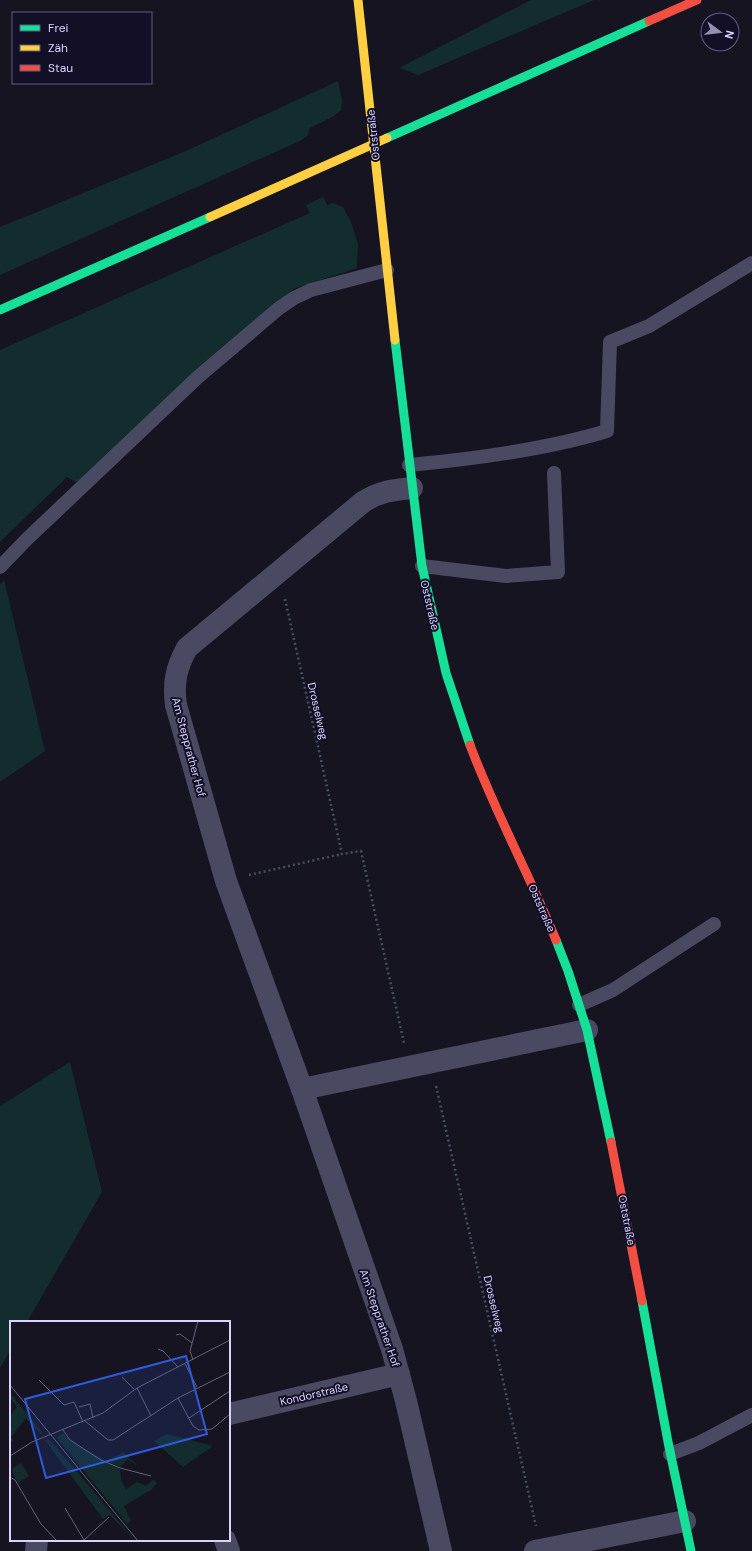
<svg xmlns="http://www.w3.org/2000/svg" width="752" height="1551" viewBox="0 0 752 1551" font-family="'DM Sans',sans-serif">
<rect width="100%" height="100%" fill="#161421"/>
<g fill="#132c2d">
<path d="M531,0h63l-176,75 -19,-7z"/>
<path d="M338,81l4,19 -1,10 -7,6 -24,12 -2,7 -6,5 -302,135v-48l186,-76z"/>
<path d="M323,197l4,8 6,-2 10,4 8,15 7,22 -1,24 -64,21 -216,194 -10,-6 -67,65v-192l310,-137 -4,-8z"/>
<path d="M4,580l41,171 -45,31v-197z"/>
<path d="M70,1062l32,130 -75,130h-16v27l-11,19v-262z"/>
</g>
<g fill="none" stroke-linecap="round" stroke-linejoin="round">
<g stroke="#44505f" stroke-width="2.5" stroke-dasharray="2 3" stroke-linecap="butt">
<path d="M285,599l57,255 19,-3 43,192"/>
<path d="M249,875l93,-21"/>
<path d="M436,1086l100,440"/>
</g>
<g stroke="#4a4962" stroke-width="14">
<path d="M409,465c65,-6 135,-15 198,-34l3,-89 39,-16 103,-63"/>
<path d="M422,566l84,10 52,-4 -4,-99"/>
<path d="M0,567l27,-28 171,-162 80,-68 16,-11 17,-8 76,-20"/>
<path d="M579,1005l34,-15 101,-66"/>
<path d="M670,1454l29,-11 53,-28"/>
</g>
<g stroke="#4a4962" stroke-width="22">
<path d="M412,488c-19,2 -32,3 -49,14l-176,146c-11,20 -14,35 -11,57l50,176 76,208 90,260 14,52 35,150"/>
<path d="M302,1089l285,-59"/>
<path d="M229,1414l170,-40"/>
<path d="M225,1540l4,11"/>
<path d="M36,1551l1,-11"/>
<path d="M535,1551l150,-30"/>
</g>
<g stroke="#16e098" stroke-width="9">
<path d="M387,138l262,-117"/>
<path d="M0,310l210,-93"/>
<path d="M395,340l27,226 24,107 24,72"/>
<path d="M556,940l12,31 19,59 24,112"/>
<path d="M642,1301l26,141 23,109"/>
</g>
<g stroke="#ffcf43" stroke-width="9">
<path d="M358,0l37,340"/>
<path d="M210,217l177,-79"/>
</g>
<g stroke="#f24e42" stroke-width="9">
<path d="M649,21l48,-21"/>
<path d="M470,745c25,67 59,129 86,195"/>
<path d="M611,1142l31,159"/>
</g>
</g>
<g text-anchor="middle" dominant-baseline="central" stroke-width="4" stroke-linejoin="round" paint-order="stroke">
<g font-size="11" fill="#d9d4ff" stroke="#130f26">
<text transform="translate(373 135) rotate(-96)">Oststraße</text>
<text transform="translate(430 605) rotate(77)">Oststraße</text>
<text transform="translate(318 711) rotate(77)">Drosselweg</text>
<text transform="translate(189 747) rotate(75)">Am Stepprather Hof</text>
<text transform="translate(542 908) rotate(66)">Oststraße</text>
<text transform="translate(627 1220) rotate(79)">Oststraße</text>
<text transform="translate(494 1304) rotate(77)">Drosselweg</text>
<text transform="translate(380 1318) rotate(71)">Am Stepprather Hof</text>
<text transform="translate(314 1394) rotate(-13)">Kondorstraße</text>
</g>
</g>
<g transform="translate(10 1321)">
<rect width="220" height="220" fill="#161421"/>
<path d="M0,72l32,39 -1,2 -15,-16 -15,19 2,3 -3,2v-26l7,-9 -7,-9zM53,112l5,6 52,30 1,11 5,9 11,-7 9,4 7,-6 4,3 -6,7 -27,16 7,15 -4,3 -70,-86zM157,113l46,12 -30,21 -29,-26zM38,118l4,3 83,99 -25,-26 -7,4 -58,-79zM113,131l17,16 -12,-9 -8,8 -14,-6zM11,142l8,13 -11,7 -6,-11 1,-4z" fill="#132c2d"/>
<path fill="none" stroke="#64617a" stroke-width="1" d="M166,14l4,-1 12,9M148,28l5,2 15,16M183,39l-3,-9 8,-30M175,43l12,23M112,56l12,12M29,59l25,25 10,-3 9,20M0,64l128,156M127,67l14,28M168,77l15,28 6,4 13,-1 18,-15M69,86l11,-3 3,14M179,97l41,-27M75,100l23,19h5l65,-42 52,-26M53,109l7,10 31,20 19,8 31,8M0,135l22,-14 71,-29 34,-25 93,-48M0,156l5,3 26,44 16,17M55,187l19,32M73,220l26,-24"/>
<path fill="#305bdc" fill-opacity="0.15" stroke="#305bdc" stroke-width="2" d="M176,35l21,78 -161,44 -21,-79z"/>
<rect width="220" height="220" fill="none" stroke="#d9d4ff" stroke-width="2"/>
</g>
<rect x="12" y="12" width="140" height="72" fill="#130f26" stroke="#625e7d"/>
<rect x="20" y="25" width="20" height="6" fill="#16e098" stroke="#625e7d"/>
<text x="48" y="32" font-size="12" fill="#d9d4ff">Frei</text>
<rect x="20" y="45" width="20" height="6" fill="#ffcf43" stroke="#625e7d"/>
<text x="48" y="52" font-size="12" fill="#d9d4ff">Zäh</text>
<rect x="20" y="65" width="20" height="6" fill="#f24e42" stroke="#625e7d"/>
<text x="48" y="72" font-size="12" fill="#d9d4ff">Stau</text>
<g transform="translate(720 32) rotate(105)"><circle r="19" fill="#130f26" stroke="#625e7d"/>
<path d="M0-3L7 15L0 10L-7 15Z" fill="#9591b1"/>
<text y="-6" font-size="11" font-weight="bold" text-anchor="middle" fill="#d9d4ff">N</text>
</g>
</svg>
